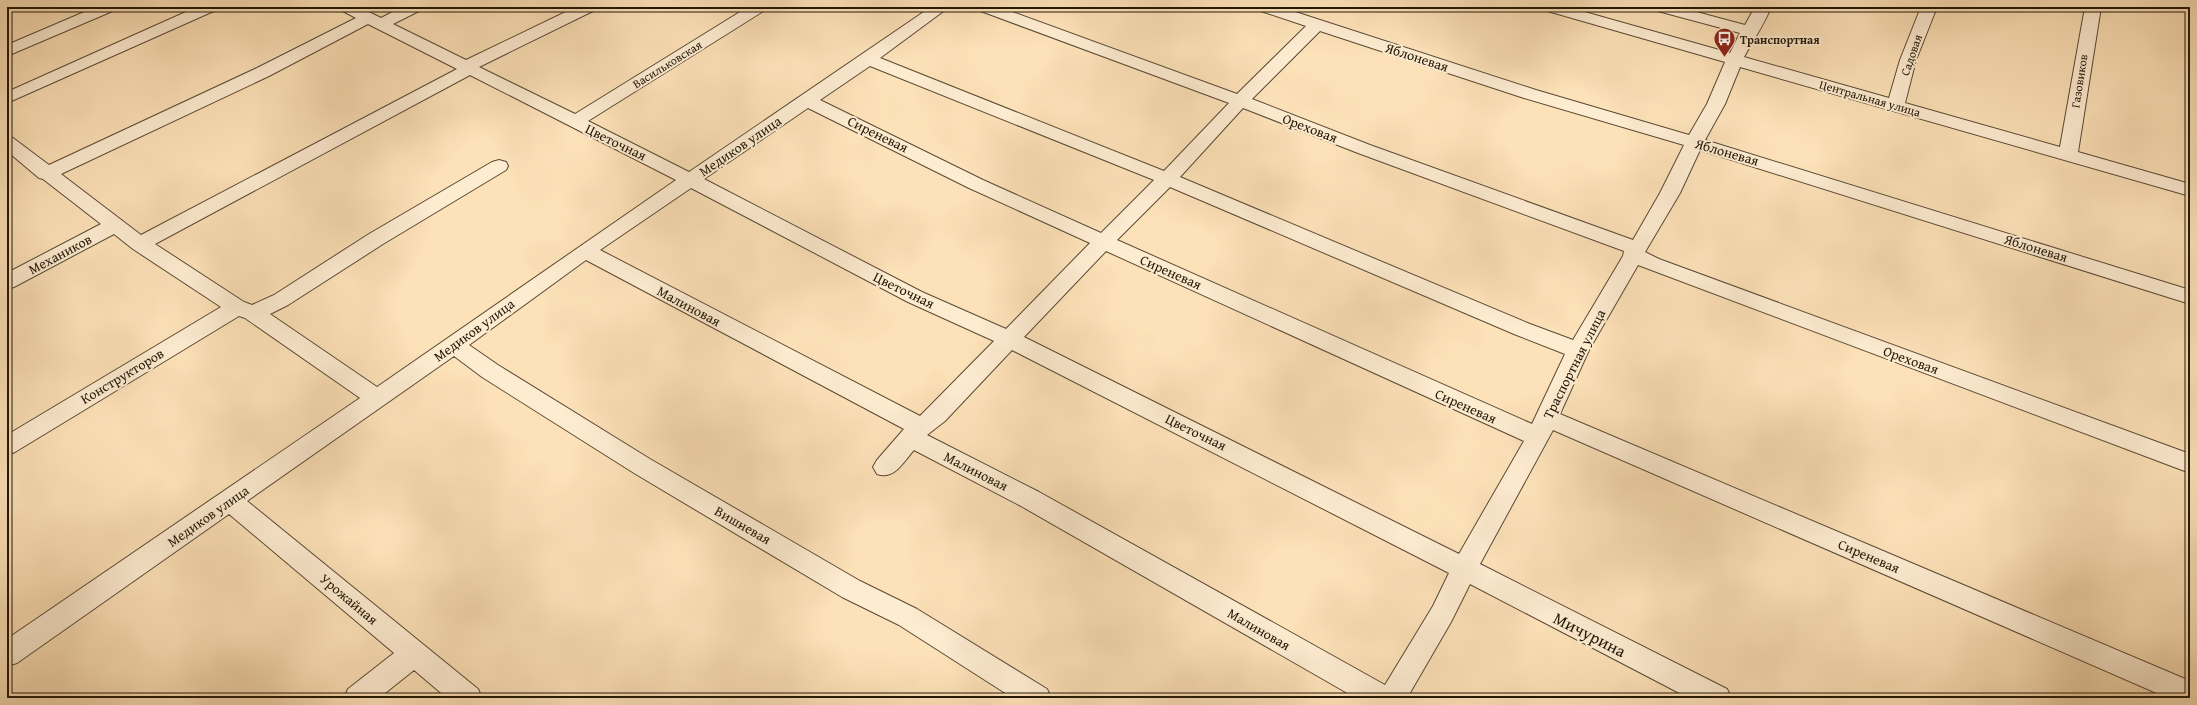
<svg xmlns="http://www.w3.org/2000/svg" width="2197" height="705" viewBox="0 0 2197 705" font-family="'Gentium Book Plus',serif">
<rect width="100%" height="100%" fill="#fde1b8"/>
<filter id="stains"><feTurbulence type="fractalNoise" baseFrequency=".005" numOctaves="4"/><feColorMatrix values="0 0 0 0 .2 0 0 0 0 .09 0 0 0 0 .02 0 0 0 .5 -.17"/></filter>
<radialGradient id="worn" r=".72"><stop offset=".6" stop-color="#630" stop-opacity="0"/><stop offset="1" stop-color="#630" stop-opacity=".3"/></radialGradient>
<g fill="none" stroke-linecap="round" stroke-linejoin="round">
<defs>
<g id="street">
<path d="M96,7h21l-2,3 -108,46v-11z"/>
<path d="M197,7h21l-2,3 -209,93v-11z"/>
<path d="M339,7h20l22,11 21,-11h21l-2,3 -28,14 73,36 110,-53h21l-2,3 -116,57 96,47 173,-107h19l-2,3 -177,111 101,51 242,-165h18l-69,51 284,113 65,-68 -251,-93 -2,-3h23l238,87 69,-68 -48,-16 -2,-3h24l256,83 153,45 18,-31 18,-42 -181,-52 -2,-3h25l163,46 10,-20 -86,-23 -2,-3h26l67,18 10,-18h16c-7,18 -18,33 -27,50l145,41 11,-38 21,-53h16l-21,53 -11,43 155,44 25,-140h16l-23,145 112,32v12l-450,-129 -15,37 -20,36 485,150v14l-490,-154 -20,43 -35,59 14,7 531,195v19l-552,-208 -49,85 -29,64 630,267v17h-22l-615,-268 -73,134 247,125 4,9h-42l-219,-114 -19,38 -44,76h-51l-335,-192 -107,-56c-11,12 -19,30 -37,24l-4,-7 4,-7 27,-31 -318,-169 -117,85 29,20 152,94 210,122 57,28 130,80 4,9h-38l-114,-73 -57,-28 -208,-124 -152,-96 -28,-21 -207,145 231,188 4,9h-35l-33,-28 -35,28h-35l4,-9 46,-36 -165,-139 -212,149 -10,3v-27l353,-241 -115,-80 -6,-2 -224,136 -8,3v-20l214,-128 -88,-58 -19,-15 -100,53 -7,2v-16l94,-49 -58,-45 -4,-1 -32,-27v-14l6,1 36,27 208,-97 99,-50 -15,-8zM368,24l89,45 -316,166 -80,-61 208,-98zM1320,31l204,67 160,47 -24,48 -27,47 -263,-95 -118,-46zM870,66l284,114 -53,53 -118,-53 -163,-80zM470,75l206,105 -299,207 -107,-73 18,-9 95,-61 123,-74 2,-4 -2,-4 -7,-2 -7,2 -123,72 -95,61 -22,10 -8,-3 -89,-58zM808,108l161,80 121,55 -84,86 -84,-37 -218,-113zM1243,108l115,45 266,98 -1,5 -50,84 -43,-16 -350,-147zM1170,187l344,147 51,20 -33,70 -415,-184zM691,188l217,114 86,39 -74,75 -320,-166zM1106,251l418,190 -65,113 -435,-217zM1012,350l437,223 -16,33 -48,79 -346,-193 -112,-57 18,-14z"/>
</g>
</defs>
<use href="#street" stroke="#594a33" stroke-width="2"/>
<use href="#street" fill="#feecd1" fill-rule="evenodd"/>
</g>
<defs>
<symbol id="bus-pin" viewBox="-11 -11 22 30"><path d="M0 17L-7.5 6A9.5 9.5 0 1 1 7.5 6Z" fill="#8f2418" stroke="#feecd1"/><path d="M-5-6H5V4H4V6H2V4H-2V6H-4V4H-5ZM-3.5-4V0h7V-4ZM-3.5 1.2v1.5H-2V1.2ZM2 1.2v1.5H3.5V1.2Z" fill="#fff"/></symbol>
</defs>
<g fill-rule="evenodd">
<use href="#bus-pin" x="1712" y="26" width="25" height="34"/>
</g>
<g text-anchor="middle" dominant-baseline="central" stroke-width="4" stroke-linejoin="round" paint-order="stroke">
<g font-size="12" font-weight="bold" fill="#221707" stroke="#feecd1" text-anchor="start">
<text x="1740" y="39">Транспортная</text>
</g>
<g font-size="12" fill="#221707" stroke="#feecd1">
<text transform="translate(1911 55) rotate(-71)">Садовая</text>
<text transform="translate(667 64) rotate(-32)">Васильковская</text>
<text transform="translate(2079 81) rotate(-81)">Газовиков</text>
<text transform="translate(1870 98) rotate(16)">Центральная улица</text>
</g>
<g font-size="14" fill="#221707" stroke="#feecd1">
<text transform="translate(1417 57) rotate(18)">Яблоневая</text>
<text transform="translate(1310 128) rotate(21)">Ореховая</text>
<text transform="translate(878 134) rotate(26)">Сиреневая</text>
<text transform="translate(616 142) rotate(26)">Цветочная</text>
<text transform="translate(740 146) rotate(-34)">Медиков улица</text>
<text transform="translate(1727 152) rotate(16)">Яблоневая</text>
<text transform="translate(2036 248) rotate(17)">Яблоневая</text>
<text transform="translate(60 254) rotate(-28)">Механиков</text>
<text transform="translate(1171 272) rotate(24)">Сиреневая</text>
<text transform="translate(904 290) rotate(26)">Цветочная</text>
<text transform="translate(689 306) rotate(28)">Малиновая</text>
<text transform="translate(474 330) rotate(-36)">Медиков улица</text>
<text transform="translate(1911 360) rotate(20)">Ореховая</text>
<text transform="translate(1574 364) rotate(-63)">Траспортная улица</text>
<text transform="translate(122 376) rotate(-31)">Конструкторов</text>
<text transform="translate(1466 406) rotate(24)">Сиреневая</text>
<text transform="translate(1196 432) rotate(26)">Цветочная</text>
<text transform="translate(976 471) rotate(27)">Малиновая</text>
<text transform="translate(208 516) rotate(-35)">Медиков улица</text>
<text transform="translate(743 525) rotate(30)">Вишневая</text>
<text transform="translate(1869 556) rotate(23)">Сиреневая</text>
<text transform="translate(349 599) rotate(40)">Урожайная</text>
<text transform="translate(1259 629) rotate(30)">Малиновая</text>
</g>
<g font-size="17" fill="#221707" stroke="#feecd1">
<text transform="translate(1590 634) rotate(27)">Мичурина</text>
</g>
</g>
<rect width="2197" height="705" fill="none" stroke="#fde1b8" stroke-width="24"/>
<rect x="8" y="8" width="2181" height="689" fill="none" stroke="#221707" stroke-width="2"/>
<rect x="12" y="12" width="2173" height="681" fill="none" stroke="#221707"/>
<rect width="100%" height="100%" filter="url(#stains)"/>
<rect width="100%" height="100%" fill="url(#worn)"/>
</svg>
